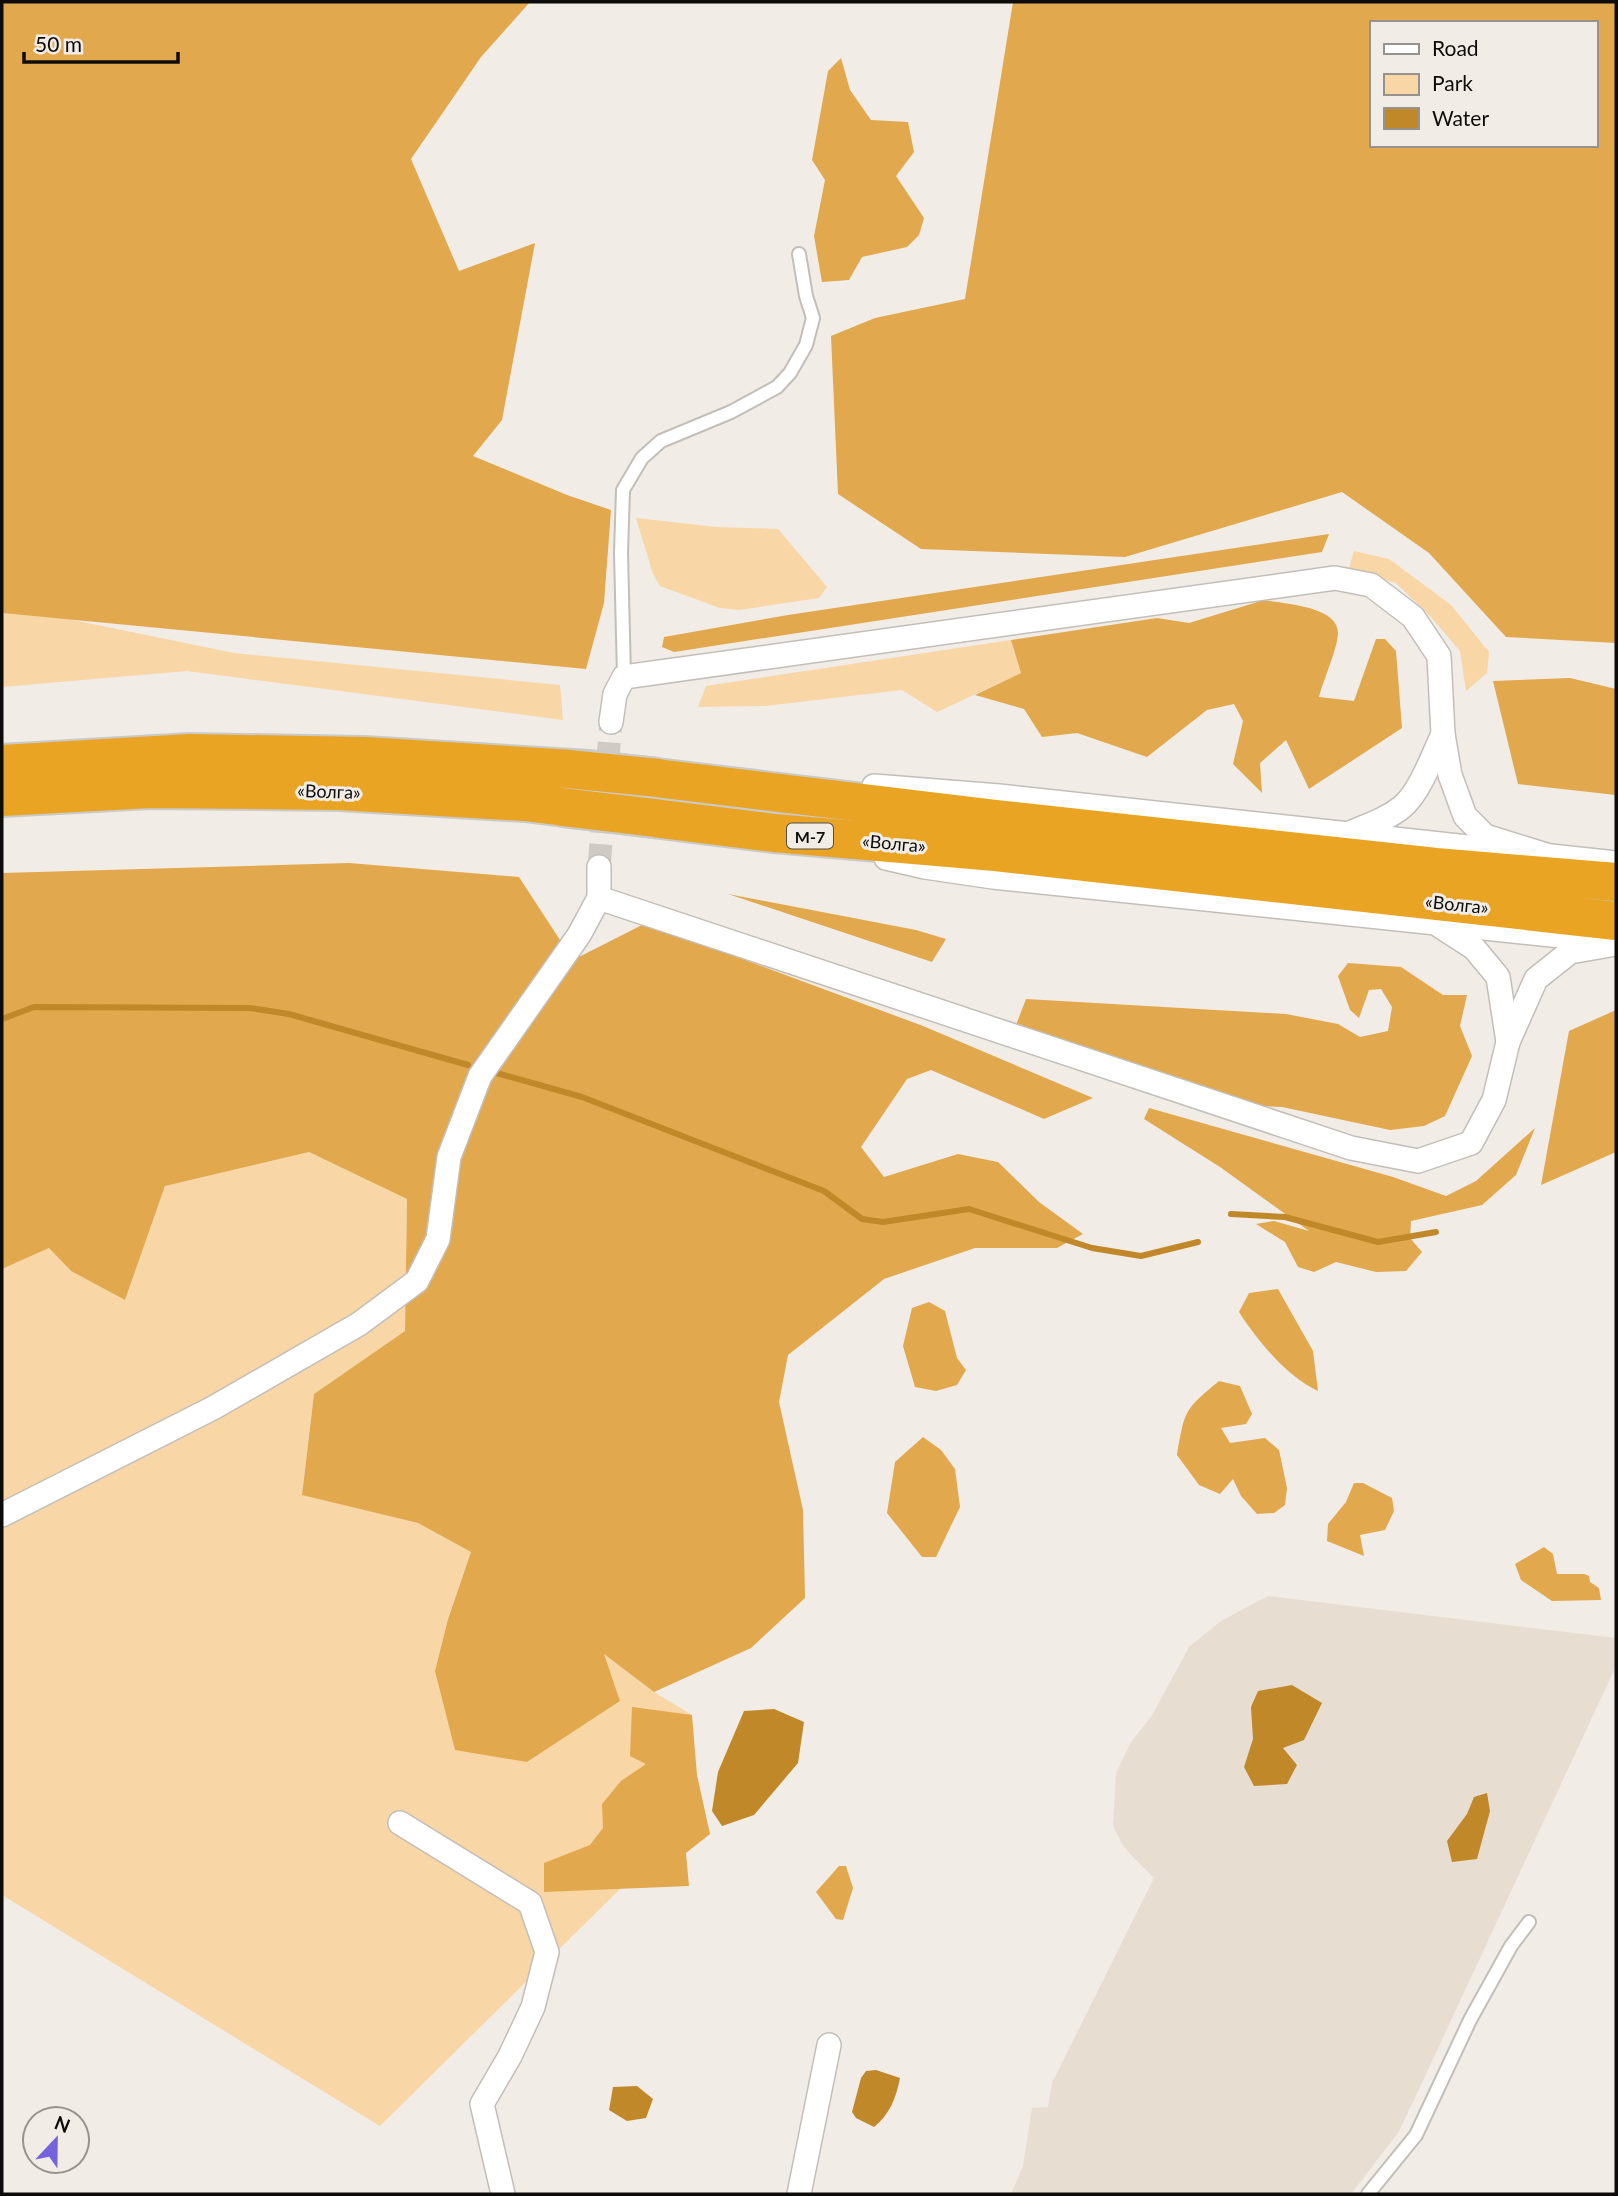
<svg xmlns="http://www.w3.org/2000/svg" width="1618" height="2196" viewBox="0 0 1618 2196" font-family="Lato,sans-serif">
<rect width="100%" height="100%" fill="#f1ece5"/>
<path fill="#e7ded1" d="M1268,1596l348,42v28l-203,436 -15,31 -47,61h-340l12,-28 9,-58 16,-1 4,-24 102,-205 -22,-22 -10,-12 -9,-18 3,-53 15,-31 20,-25 38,-70 32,-26z"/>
<g fill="#f8d6a5">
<path d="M636,518l80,9 62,2 49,58 -8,11 -80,12 -19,-2 -60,-22 -7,-12z"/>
<path d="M1354,551l35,8 62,46 38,47 -2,21 -21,18 -6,-40 -29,-34 -35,-34 -47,-15z"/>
<path d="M2,613l66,6 166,34 326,32 3,35 -376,-49 -185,16z"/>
<path d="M1011,640l10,33 -84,39 -35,-22 -137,16 -67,1 8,-21z"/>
<path d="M309,1152l98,47 -2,132 -91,63 -12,100 116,29 53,29 -23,66 -13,53 92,91 93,-61 -17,-48 51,39 38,23 -73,175 -239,236 -378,-231v-626l47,-21 22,23 54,29 40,-114z"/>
</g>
<g fill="#e2a84e" fill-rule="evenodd">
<path d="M2,2h528l-49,55 -70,102 48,112 76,-28 -33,177 -29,36 94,39 44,15 -7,93 -18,66 -584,-56z"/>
<path d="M1013,2h603v641l-110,-6 -77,-84 -87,-61 -217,65 -204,-8 -83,-55 -7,-158 44,-18 90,-19zM1371,23h224v122h-224z"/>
<path d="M841,58l9,32 21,30 37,2 6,30 -18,24 28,42 -5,17 -12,12 -45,10 -13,23 -27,2 -8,-46 11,-56 -13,-20 16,-89z"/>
<path d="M1329,534l-7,18 -648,100 -12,-5 2,-10 124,-22z"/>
<path d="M1264,600c20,4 74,6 74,33 0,14 -15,48 -19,64l35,4 22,-62h9l11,12 6,77 -93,61 -23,-49 -26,23 2,30 -29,-29 10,-43 -9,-17 -27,6 -60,47 -70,-24 -35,4 -18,-28 -49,-14 46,-22 -10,-33 146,-22 32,5z"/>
<path d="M1570,678l46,11v106l-98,-11 -25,-103z"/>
<path d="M349,863l170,14 54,83 73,-37 277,103 170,72 -49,21 -113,-49 -24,9 -46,68 23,30 74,-23 40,8 41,40 44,32 -26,14h-82l-91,31 -96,76 -9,47 24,108 2,88 -54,50 -97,44 -50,-38 16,47 -93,61 -72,-12 -20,-79 13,-52 23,-67 -53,-29 -116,-28 12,-101 91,-63 2,-132 -98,-47 -144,34 -40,114 -54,-29 -22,-23 -47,21v-396z"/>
<path d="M728,894l188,36 30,9 -14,23z"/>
<path d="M1348,963l53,4 42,28h24l-7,31 12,30 -27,60 -21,10 -34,4 -108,-23 -23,-1 -243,-81 10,-26 260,15 52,10 22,13 28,-6 4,-24 -11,-18 -12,1 -10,28 -9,-8 -12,-34z"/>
<path d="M1616,1010v142l-75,33 28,-154z"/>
<path d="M1149,1108l244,69 53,19 30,-15 59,-53 -19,47 -34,30 -71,16 -1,17 12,14 -16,19 -30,1 -40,-10 -22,10 -16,-5 -13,-25 -29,-18 18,-3 35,10 -89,-64 -76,-48z"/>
<path d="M1278,1289l35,62 5,40c-31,-14 -61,-51 -79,-79l10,-19z"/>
<path d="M929,1302l16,9 12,47 9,12 -9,15 -21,6 -21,-4 -12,-41 9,-38z"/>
<path d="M1219,1381l21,5 12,28 -6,10 -25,4 9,15 35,-5 14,12 8,38 -2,17 -11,8 -17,1 -16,-18 -8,-17 -13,15 -21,-9 -22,-30c8,-45 7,-45 42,-74z"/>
<path d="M923,1437l18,13 14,19 5,38 -24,50h-14l-35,-44 8,-51z"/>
<path d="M1354,1483h9l29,15 2,13 -9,19 -25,5 4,21 -37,-15 1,-17 18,-22z"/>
<path d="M1544,1547l9,7 4,20h27l5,2 1,6 9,6 2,12 -49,1 -31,-21 -6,-16z"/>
<path d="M632,1707l60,8 5,60 13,59 -24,19 3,33 -145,6v-29l46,-18 13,-17 -1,-24 19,-23 25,-17 -16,-8z"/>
<path d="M839,1866h7l7,22 -10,32 -7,-1 -20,-27z"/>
</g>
<g fill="#c08828">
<path d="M1292,1685l30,18 -18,37 -21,8 14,17 -10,19 -33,2 -10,-19 9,-28 -2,-32 7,-16z"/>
<path d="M774,1709l30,13 -6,41 -44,52 -32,11 -10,-15 6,-39 26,-61z"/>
<path d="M1487,1793l3,18 -13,48 -25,3 -5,-21 20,-27 7,-17z"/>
<path d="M876,2070l24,8c-4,20 -10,36 -26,49l-18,-9 -4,-6 9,-34 5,-7z"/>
<path d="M637,2086l16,13 -7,19 -19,3 -18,-11 4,-23z"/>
</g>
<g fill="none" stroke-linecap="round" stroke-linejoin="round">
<g stroke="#c08828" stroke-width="6">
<path d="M2,1019l32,-12 216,1 39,6 179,51"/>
<path d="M493,1072l89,25 242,94 38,28 21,3 86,-13 123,39 49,8 57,-14"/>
<path d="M1231,1214l54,3 93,25 58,-10"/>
</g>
<path stroke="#cfcac4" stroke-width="23" stroke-dasharray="23 11" stroke-linecap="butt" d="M599,867l12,-145"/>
<defs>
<g id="lane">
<path d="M624,677l-3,-124 2,-63 19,-32 19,-17 70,-29 46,-25 13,-14 16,-28 7,-27 -7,-22 -7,-42"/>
<path d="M1368,2194l48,-59 54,-115 41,-74 18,-24"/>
</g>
<g id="street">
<path d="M611,722l4,-28 9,-17 711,-99 36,7 42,32 26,39 4,78 7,41 15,41 20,20 61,19"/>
<path d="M874,786l125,10 617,67"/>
<path d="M1352,832c17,-7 35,-13 50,-25 18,-15 31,-52 41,-73"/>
<path d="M886,858l39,9 68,10 606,63"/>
<path d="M599,867v31l752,250 67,13 53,-18 23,-43 14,-58 28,-63 34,-27 46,-8"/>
<path d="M1440,926l34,22 24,29 10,65"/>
<path d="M2,1515l211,-107 146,-84 58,-43 21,-42 11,-82 31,-81 99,-141 20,-37"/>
<path d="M400,1823l130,80 17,49 -14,55 -23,49 -28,48 21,90"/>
<path d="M799,2194l30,-149"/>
</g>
<g id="highway">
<path d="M2,764l188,-11 175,3 224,14 408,49 439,48 180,15"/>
<path d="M2,797l148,-8 189,2 186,11 249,31 221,19 621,69"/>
</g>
</defs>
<use href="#lane" stroke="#c3beb8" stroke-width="16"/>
<use href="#street" stroke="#c3beb8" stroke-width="26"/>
<use href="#highway" stroke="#cacac9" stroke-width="42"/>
<use href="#lane" stroke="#fff" stroke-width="12"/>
<use href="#street" stroke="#fff" stroke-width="23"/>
<use href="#highway" stroke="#eaa423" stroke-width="38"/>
<defs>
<g id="highway-bridge">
<path d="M568,769l90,9"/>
<path d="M562,807l93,11"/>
</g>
</defs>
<use href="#highway-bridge" stroke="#cacac9" stroke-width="42" stroke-linecap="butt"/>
<use href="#highway-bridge" stroke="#eaa423" stroke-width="38"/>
</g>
<g text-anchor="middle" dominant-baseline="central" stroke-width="6" stroke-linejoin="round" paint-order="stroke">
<rect fill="#f1ece5" stroke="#524f4c" stroke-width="2" x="787" y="823.5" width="46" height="25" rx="5"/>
<g font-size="16" font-weight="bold" fill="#0e0c0a">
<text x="810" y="836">М-7</text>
</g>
<g font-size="18" fill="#0e0c0a" stroke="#f1ece5">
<text transform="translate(329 791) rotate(2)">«Волга»</text>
<text transform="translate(894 843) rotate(5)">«Волга»</text>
<text transform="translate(1457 904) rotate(6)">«Волга»</text>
</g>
</g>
<rect width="1618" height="2196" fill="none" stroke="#0e0c0a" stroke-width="7"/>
<rect x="1370" y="21" width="228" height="126" fill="#f1ece5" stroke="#96928d" stroke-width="2"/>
<rect x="1384" y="44" width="35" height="10" fill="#ffffff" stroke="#96928d" stroke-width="2"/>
<text x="1432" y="56" font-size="21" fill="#0e0c0a">Road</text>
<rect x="1384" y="74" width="35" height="21" fill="#f8d6a5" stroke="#96928d" stroke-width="2"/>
<text x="1432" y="91" font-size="21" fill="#0e0c0a">Park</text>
<rect x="1384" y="108" width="35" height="21" fill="#c08828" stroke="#96928d" stroke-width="2"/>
<text x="1432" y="126" font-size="21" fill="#0e0c0a">Water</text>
<g transform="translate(56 2140) rotate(22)"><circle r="33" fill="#f1ece5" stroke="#96928d" stroke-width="2"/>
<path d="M0-5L12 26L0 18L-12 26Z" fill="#7563de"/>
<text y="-10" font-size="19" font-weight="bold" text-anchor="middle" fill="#0e0c0a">N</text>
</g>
<path d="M24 52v10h154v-10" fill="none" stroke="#0e0c0a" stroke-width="3.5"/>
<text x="35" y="52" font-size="21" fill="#0e0c0a" stroke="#f1ece5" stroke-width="5" paint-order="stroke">50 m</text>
</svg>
